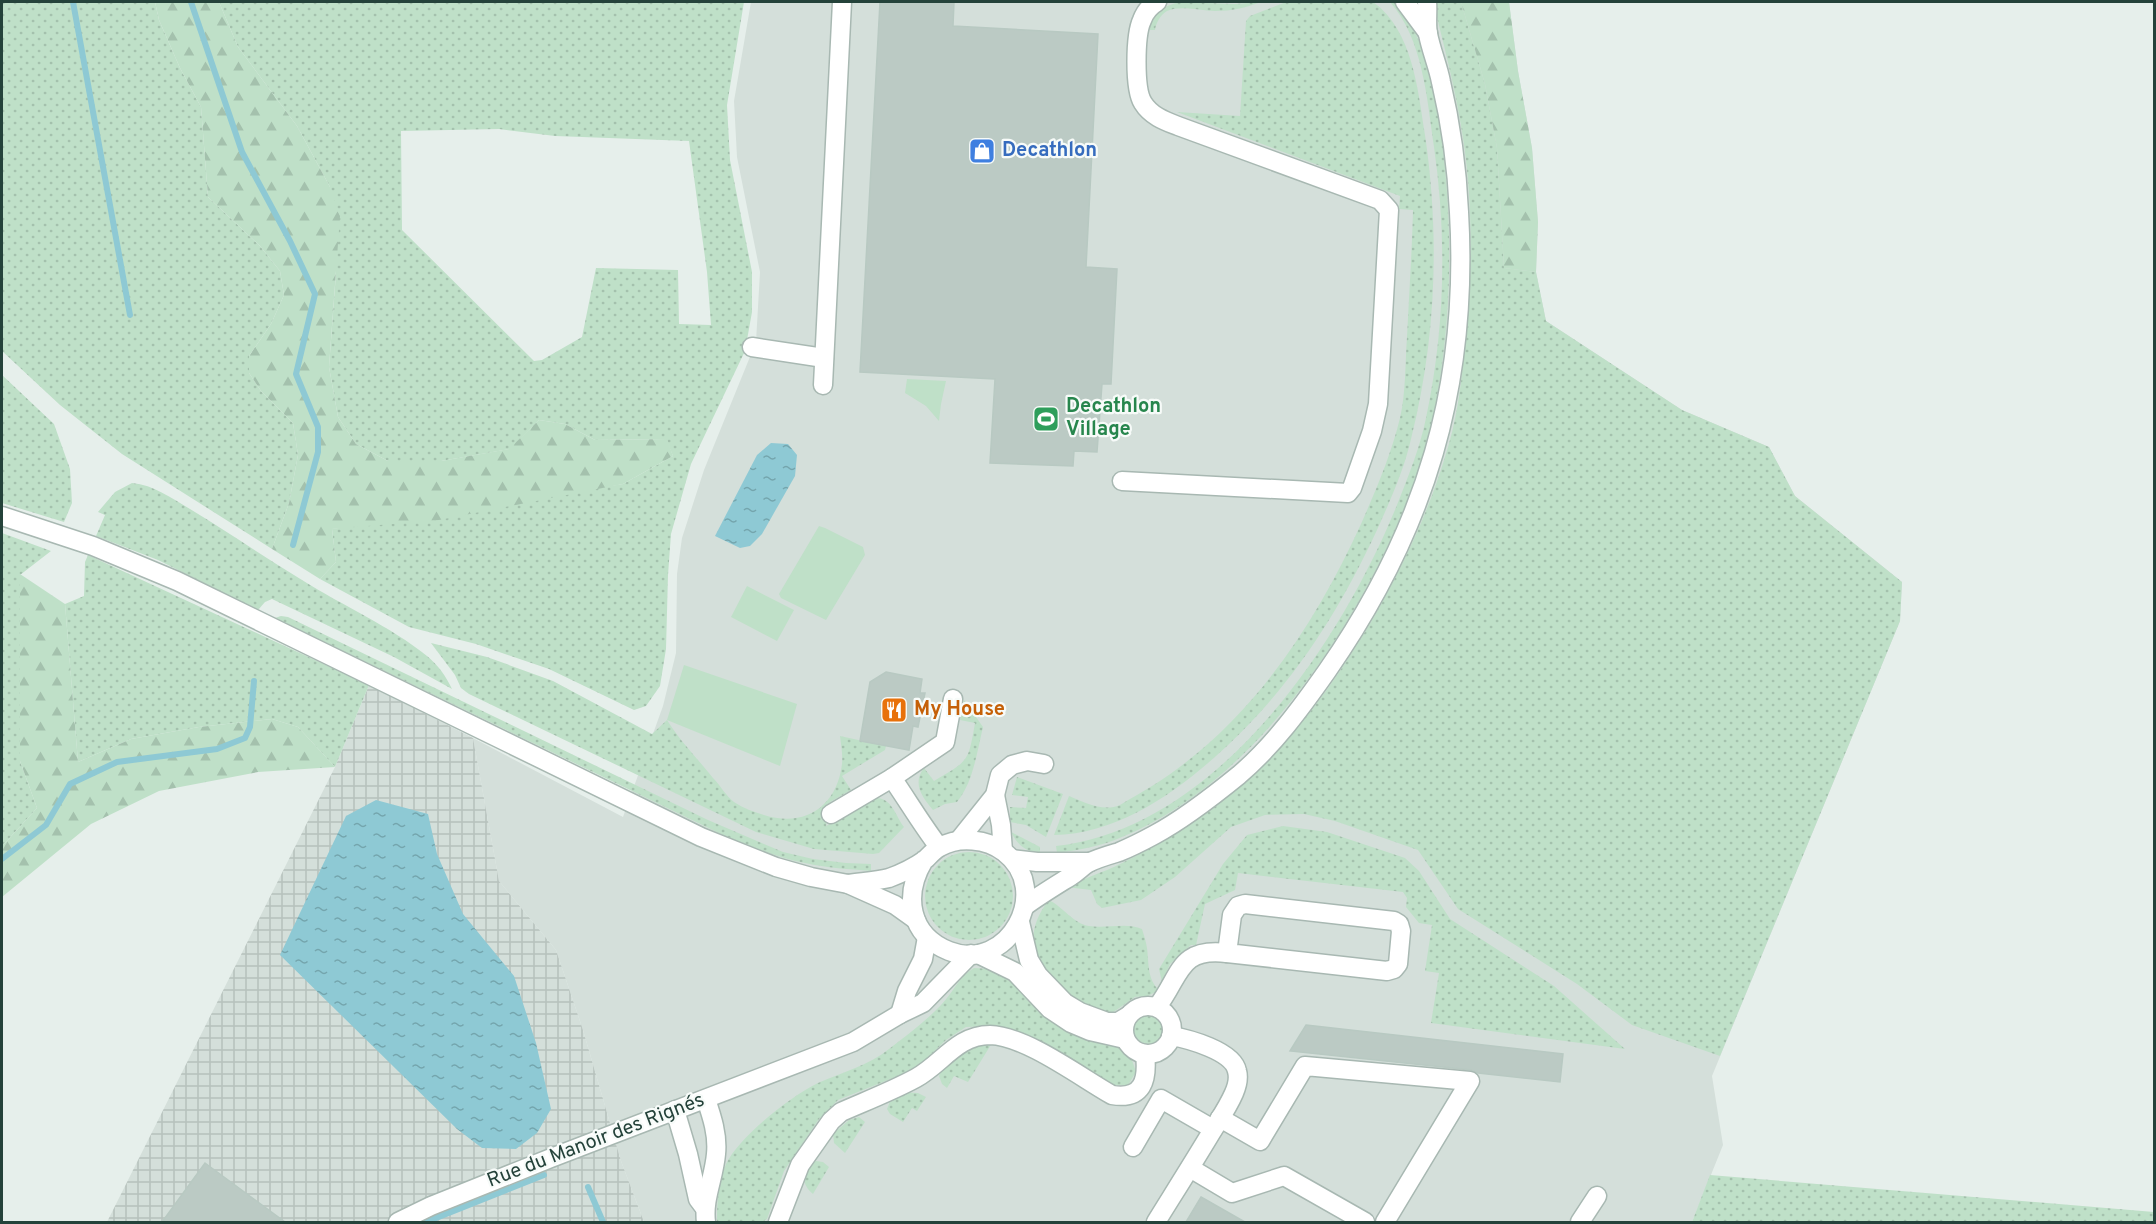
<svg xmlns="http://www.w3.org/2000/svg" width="2156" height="1224" viewBox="0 0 2156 1224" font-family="Overpass,sans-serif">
<defs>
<pattern id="industrial-grid" width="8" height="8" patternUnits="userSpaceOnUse" patternTransform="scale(1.5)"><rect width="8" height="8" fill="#d4dfda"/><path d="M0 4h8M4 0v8" fill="none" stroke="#b6c1bc"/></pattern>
<pattern id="grass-dots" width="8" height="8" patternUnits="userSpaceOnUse" patternTransform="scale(1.5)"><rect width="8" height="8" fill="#bfe0c8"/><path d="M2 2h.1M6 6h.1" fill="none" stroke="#a4c1ad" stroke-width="1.8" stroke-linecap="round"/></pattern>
<pattern id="forest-firs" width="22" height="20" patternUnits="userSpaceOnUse" patternTransform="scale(1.5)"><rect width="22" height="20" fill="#bfe0c8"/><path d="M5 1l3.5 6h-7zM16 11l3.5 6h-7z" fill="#a4c1ad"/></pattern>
<pattern id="water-ripples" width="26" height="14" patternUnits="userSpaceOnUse" patternTransform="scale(1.5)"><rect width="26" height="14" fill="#8ec9d4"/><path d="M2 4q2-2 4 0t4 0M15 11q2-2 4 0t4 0" fill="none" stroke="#74a5ad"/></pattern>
</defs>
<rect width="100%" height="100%" fill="#e6efeb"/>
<path fill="#d4dfda" d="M751,2h758l9,69 14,77 6,74 -2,50 10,49 136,89 87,37 26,49 107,86 -2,39 -188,455 11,69 -31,77h-1048l-23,-61 -38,-131 -27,-80 -57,-69 -26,-143 150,79 40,-111 13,-53 1,-79 5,-36 22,-68 52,-128 4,-70 -23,-115 -3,-56z"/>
<path fill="url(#industrial-grid)" d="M369,685l104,53 26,143 57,69 27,80 38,131 23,61h-537l228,-455z"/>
<g fill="url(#grass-dots)" fill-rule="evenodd">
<path d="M2,2h153l4,18 21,48 21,39 7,90 52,49 20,25 4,24 -13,29 -22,32v17l12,18 32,32 5,32 -9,48 -17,46 -150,-95 -62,-49 -58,-54z"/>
<path d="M219,2h525l-17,103 3,55 22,112v40l-7,39 -54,113 -20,70 -3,41 -2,74 -6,37 -14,20 -12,4 -85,-41 -73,-25 -67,-17 -89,-48 16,-17 -4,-33 291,-45 50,-28 -7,-17 -71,1 -30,-16 -26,-4 -29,29 -69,12h-53l-32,-17 -18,-27 -9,-50 7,-94 -6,-86 -33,-61 -59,-79zM499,129l56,7 134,5 18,131 4,53 -32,-1 -1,-54 -82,-2 -14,69 -40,23 -8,1 -132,-131 -1,-99z"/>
<path d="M1180,2l55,2 26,-2c-16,6 -29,9 -46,9 -15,0 -34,-6 -48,0 -7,4 -11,12 -12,19h-5c-2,-18 15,-24 30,-28z"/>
<path d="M1286,2h87c40,28 45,89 52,133 15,102 11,205 -14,304 -7,31 -21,62 -34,91 -38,82 -84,154 -150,216 -47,44 -107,88 -173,89l15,-39c17,7 34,16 51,9 22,-13 45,-26 65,-42 79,-61 135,-149 176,-239 15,-34 30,-69 39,-106 6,-26 5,-54 7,-81 2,-42 5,-85 6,-127l-14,-1 1,-13 -223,-84 63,4 6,-95 4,-5z"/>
<path d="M1390,2h6c38,47 45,118 50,177 6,70 4,142 -8,212 -3,16 -6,34 -10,51 -43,145 -160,336 -306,395 -21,9 -42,13 -65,16l-1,-7c161,-18 285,-203 341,-341 11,-28 23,-57 29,-87 19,-89 21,-181 8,-271 -7,-48 -11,-108 -44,-145z"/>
<path d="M1433,2h28l24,82 12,64 7,120 32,4 10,49 136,89 87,37 26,49 107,86 -2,39 -180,435 -88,-31 -55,-41 -119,-75 -40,-59 -83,-29 -31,-7 -39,1 -34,12 -56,50 -34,23 -39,8 -5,-4 -6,-14 -25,-3c18,-9 36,-14 54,-23 45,-22 90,-50 128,-84 51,-47 91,-104 126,-163 29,-51 54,-104 71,-160 11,-33 16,-69 19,-104 9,-77 10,-156 -4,-233 -7,-40 -17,-79 -27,-118z"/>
<path d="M2,375l52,49 16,45 2,34 -8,19 -62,-19z"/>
<path d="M132,483c22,2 39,15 58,26 38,23 74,48 112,71 41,26 88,46 125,76 11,9 19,20 25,33l-58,-32 -122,-58 -7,3 -7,8 -100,-50 -62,-24 9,-21 -7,-3 17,-20z"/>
<path d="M2,533l49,18 -31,24v186l17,47 -32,35 -3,2z"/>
<path d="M88,555l281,130 -34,82 -37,-40 -26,-8 -73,8 -68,12 -53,23 -13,-158 19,-8 1,-34z"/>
<path d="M281,616l7,1 420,203 56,24 19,8 30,7 33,4 25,1v7c-22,-2 -44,-3 -66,-8 -27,-5 -54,-17 -80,-27l-450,-218z"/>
<path d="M431,643l56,14 66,24 99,53 15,-14c13,21 31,39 46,58 7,7 13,18 21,24 9,6 20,10 30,13 40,13 73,-8 78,-51 1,-9 -1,-19 -2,-28l46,10 -1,4 -43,26 9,14 -21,12 -4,24 52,-28c15,2 18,19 26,29l-25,26 -6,1 -59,-5 -58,-17 -287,-138 -8,-6 -6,-13z"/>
<path d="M964,700l19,27c-6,25 -10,56 -26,75l-12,2 -12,6c-11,-13 -21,-27 -9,-42l10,13c35,-21 34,-18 41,-58l-15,-3z"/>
<path d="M1017,777l46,17 -17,43 -20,-12 -16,-3v-15l16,1 2,-11 -16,-2z"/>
<path d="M1283,826l44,6 78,26 14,13 31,48 104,67 71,63 -194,-26 8,-50 -14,-2 7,-46 -13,-2 -13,-16 1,-9 -4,-6 -165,-19 -3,17 -30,14 -9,41h-5l-21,19 -8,18 -3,-13 64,-105 24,-29z"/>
<path d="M1011,832l29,15v7c-14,-3 -22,-8 -29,-22z"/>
<circle cx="969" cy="896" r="44"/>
<path d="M1049,900c14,7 25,24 40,26 17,3 38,-4 53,3 2,6 4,13 5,19 2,15 0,31 12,42l-11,6 -13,1 -23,16c-53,-10 -106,-60 -63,-113z"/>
<path d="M974,968l18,1 19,9 106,67 14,12 5,15 -8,13h-14l-97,-53 -23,-6 -28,1 -20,13 -24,23 -24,13 -60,24 -19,19 -35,52 -17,48 -5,3h-45c0,-19 1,-40 9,-58 13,-27 65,-68 92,-81 23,-10 51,-18 71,-34 17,-13 37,-28 52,-44 12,-12 18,-29 33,-37z"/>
<circle cx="1149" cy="1029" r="15"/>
<path d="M992,1043l-24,39 -14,-6 -7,12 -5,-4 -3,-8c9,-20 32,-31 53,-33z"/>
<path d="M901,1092l17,1 8,4 -9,14 -5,-3 -9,14 -13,-8 -3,-5 4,-10z"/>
<path d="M859,1117l6,5 -20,31 -11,-10 -1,-9 16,-14z"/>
<path d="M816,1161l7,1 6,5 -16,27c-13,-10 -12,-26 3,-33z"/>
<path d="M1710,1175l444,37v10h-462z"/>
</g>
<g fill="url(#forest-firs)">
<path d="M155,2h64l19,45 59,79 33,61 10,29 -11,151 9,50 18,27 32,17h53l68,-12 30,-29 26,4 30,16 72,-1 6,17 -50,28 -184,36 -107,9 4,33 -16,17 -48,-30 17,-46 9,-48 -5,-32 -32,-32 -12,-18v-17l22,-32 13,-29 -4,-24 -20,-25 -52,-49 -7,-90 -21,-39 -21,-48z"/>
<path d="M1461,2h48l9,69 14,77 6,74 -2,50 -32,-4 -7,-120 -12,-64z"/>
<path d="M20,574l45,30 13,158 53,-23 68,-12 73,-8 26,8 37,40 -77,5 -99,19 -68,33 -89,73v-52l3,-2 32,-35 -17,-47z"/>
</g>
<g fill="#bfe0c8">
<path d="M907,379l39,2 -5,23 -2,17 -13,-15 -21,-13z"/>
<path d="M819,526l6,2 38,19 2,8 -39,65 -45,-22 -2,-4z"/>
<path d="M747,586l47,24 -17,31 -46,-24z"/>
<path d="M684,665l113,39 -17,62 -113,-46z"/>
</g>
<g fill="url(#water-ripples)">
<path d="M771,443l17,1 9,11 -2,21 -33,58 -12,12 -10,2 -25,-12 42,-81z"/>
<path d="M376,800l52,14 9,40 26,60 51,62 22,67 15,66 -14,24 -21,16 -34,-1 -25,-19 -177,-174 66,-139z"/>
</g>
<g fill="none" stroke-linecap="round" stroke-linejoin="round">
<g stroke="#8ec9d4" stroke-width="6">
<path d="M73,2l57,313"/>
<path d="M191,2l51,150 48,89 25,53 -19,80 22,53v25l-25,93"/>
<path d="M2,859l44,-34 24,-41 47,-22 100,-13 28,-11 5,-11 4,-46"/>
<path d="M588,1187l15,35"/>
<path d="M426,1222l118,-47"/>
</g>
</g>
<g fill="#bbcac4" stroke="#b8c9c2" stroke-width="1.5">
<path d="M880,2h74l-1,24 145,8 -12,233 31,2 -6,115h-9l-5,68 -23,-1 -1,15 -83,-3 5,-84 -135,-7z"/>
<path d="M886,672l36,7 -2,14h5l-7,34 -5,-1 -4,24 -49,-9 10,-59z"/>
<path d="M1306,1025l257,29 -3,28 -82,-9 -7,-3 -181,-19z"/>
<path d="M205,1163l80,59h-123z"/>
<path d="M1201,1197l44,25h-59z"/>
</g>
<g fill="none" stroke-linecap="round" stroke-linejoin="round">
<defs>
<g id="minor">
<path d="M1405,2l23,31"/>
<path d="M752,347l72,11"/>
<path d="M823,385l19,-383"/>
<path d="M1122,481l226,12 4,-5 20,-57 6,-27 11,-194 -9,-10 -202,-74c-13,-5 -27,-10 -35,-23 -9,-14 -8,-68 -1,-83 3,-8 8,-14 15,-18"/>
<path d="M2,516l91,30 84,35 524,256 75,30 35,10 37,7 47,21 21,15"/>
<path d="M892,778c16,23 30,47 47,69"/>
<path d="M995,795l6,30 2,26"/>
<path d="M831,814l61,-36 53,-36 8,-43"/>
<path d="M959,840l36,-45 5,-20 12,-10 15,-4 17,3"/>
<path d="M1012,859l25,3h53"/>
<path d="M848,884c13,-2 28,-3 41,-6 11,-4 27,-12 37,-19 4,-4 8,-9 14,-12 19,-11 47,-8 64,5 50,38 4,122 -55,99 -40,-16 -46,-56 -25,-91"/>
<path d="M1245,904l149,17 5,3 2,7 -3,33 -4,5 -7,2 -160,-18 5,-38 6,-9z"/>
<path d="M1025,906c15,-11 30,-20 46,-30 6,-4 11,-9 17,-13 10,-5 21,-8 31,-11 12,-5 24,-11 35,-17 30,-16 58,-38 85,-60 34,-29 62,-67 88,-104 99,-142 142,-287 132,-459 -2,-44 -8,-88 -18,-130 -3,-16 -10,-32 -13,-48 -2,-10 0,-22 -1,-32"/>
<path d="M1020,922l9,38 9,15 27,28 15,9 27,10h11l10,-6"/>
<path d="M978,954l37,18 35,37 21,14 19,8 35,8"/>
<circle cx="1148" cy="1030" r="24"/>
<path d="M1157,1007c24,-31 21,-60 70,-54"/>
<path d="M900,1014l7,-23 16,-32 4,-22"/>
<path d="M675,1110l13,44 10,45 6,8"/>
<path d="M1220,1118l40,23 45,-75 165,15 -85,141"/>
<path d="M1133,1147l28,-48 52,30"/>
<path d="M1190,1168l42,25 52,-17 81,46"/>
<path d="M398,1222l33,-16 120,-48 302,-116 47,-28 23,-11 48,-49"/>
<path d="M706,1222c-3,-23 8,-44 10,-68 2,-19 -4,-37 -10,-55"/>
<path d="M778,1222l22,-57 31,-44 10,-9c25,-11 51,-21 75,-34 26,-14 41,-43 74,-43 36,1 90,42 122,60 31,5 36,-15 33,-41"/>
<path d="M1156,1222c18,-29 37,-59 55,-89 8,-13 17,-26 23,-40 3,-7 5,-15 3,-22 -4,-20 -48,-32 -66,-35"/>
<path d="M1580,1222l17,-26"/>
</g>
</defs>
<use href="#minor" stroke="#a8b8b2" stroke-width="21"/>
<use href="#minor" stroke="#fff" stroke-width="18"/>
</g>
<defs>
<symbol id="shop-square" viewBox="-11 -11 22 22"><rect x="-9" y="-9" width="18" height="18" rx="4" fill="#3f7fe0" stroke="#f7fbf9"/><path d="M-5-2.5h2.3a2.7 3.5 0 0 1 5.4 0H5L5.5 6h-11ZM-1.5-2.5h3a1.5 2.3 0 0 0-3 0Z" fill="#fff"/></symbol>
<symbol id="stadium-square" viewBox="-11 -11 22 22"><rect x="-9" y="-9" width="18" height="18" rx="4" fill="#2e9e5b" stroke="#f7fbf9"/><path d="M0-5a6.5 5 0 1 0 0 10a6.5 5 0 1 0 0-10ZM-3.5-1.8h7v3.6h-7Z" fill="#fff"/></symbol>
<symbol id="restaurant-square" viewBox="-11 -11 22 22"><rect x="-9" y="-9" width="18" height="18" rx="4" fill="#e8710a" stroke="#f7fbf9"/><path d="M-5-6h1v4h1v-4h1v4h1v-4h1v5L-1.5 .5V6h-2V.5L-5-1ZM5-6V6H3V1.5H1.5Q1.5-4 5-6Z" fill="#fff"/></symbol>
</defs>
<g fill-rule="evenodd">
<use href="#shop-square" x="967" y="136" width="30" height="30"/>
<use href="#stadium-square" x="1031" y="404" width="30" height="30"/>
<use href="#restaurant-square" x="879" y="695" width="30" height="30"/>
</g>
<g text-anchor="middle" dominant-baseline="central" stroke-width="4.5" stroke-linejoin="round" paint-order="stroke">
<g font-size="20" font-weight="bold" fill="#366cbe" stroke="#f7fbf9" text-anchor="start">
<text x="1002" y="151">Decathlon</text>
</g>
<g font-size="20" font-weight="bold" fill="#27864d" stroke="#f7fbf9" text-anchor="start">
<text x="1066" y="407">Decathlon<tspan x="1066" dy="23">Village</tspan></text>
</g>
<g font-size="20" font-weight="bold" fill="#c56008" stroke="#f7fbf9" text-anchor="start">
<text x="914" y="710">My House</text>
</g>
<g font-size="20" fill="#24423a" stroke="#f7fbf9">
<text transform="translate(596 1141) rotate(-21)">Rue du Manoir des Rignés</text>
</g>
</g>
<rect width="2156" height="1224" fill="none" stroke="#24423a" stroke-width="6"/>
</svg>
